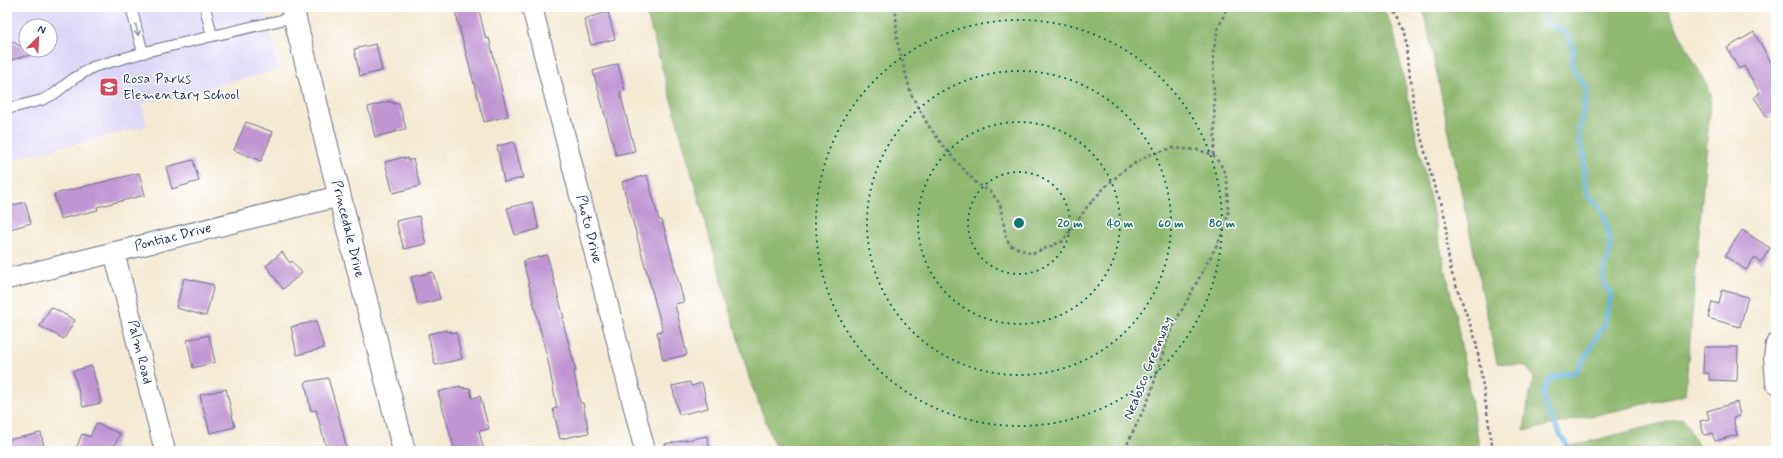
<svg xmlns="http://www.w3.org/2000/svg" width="1783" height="458" viewBox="0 0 1783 458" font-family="Mynerve,sans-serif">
<rect width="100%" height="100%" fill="#fff"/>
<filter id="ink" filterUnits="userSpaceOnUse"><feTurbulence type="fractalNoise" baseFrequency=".025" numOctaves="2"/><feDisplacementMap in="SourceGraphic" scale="8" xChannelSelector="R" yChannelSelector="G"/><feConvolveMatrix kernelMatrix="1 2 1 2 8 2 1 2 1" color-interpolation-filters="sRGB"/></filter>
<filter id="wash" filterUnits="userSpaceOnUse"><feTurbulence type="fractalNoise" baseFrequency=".012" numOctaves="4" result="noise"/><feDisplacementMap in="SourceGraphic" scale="16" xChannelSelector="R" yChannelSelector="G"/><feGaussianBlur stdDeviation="0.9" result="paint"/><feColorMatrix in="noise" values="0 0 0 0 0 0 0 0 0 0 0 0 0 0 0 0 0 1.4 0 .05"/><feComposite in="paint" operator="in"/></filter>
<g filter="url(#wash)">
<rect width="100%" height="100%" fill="#f4e9d3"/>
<path fill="#dcd5f6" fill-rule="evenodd" d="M7,7h257l15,63 -137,33 5,23 -140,35zM26,26h24v24h-24z"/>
<g fill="#90b86e" stroke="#567466">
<path d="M645,7h737l11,22 64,294 23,128h-703l-27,-70z"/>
<path d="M1423,7h243l45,87 -26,301 -161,36 4,-29 6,-24 -7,-12 -30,-3z"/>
<path d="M1683,418l18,33h-149z"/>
</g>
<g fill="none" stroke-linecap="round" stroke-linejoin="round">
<path stroke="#69b6e2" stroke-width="5" d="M1543,7l2,17 19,7 5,8 4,8 -1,20 15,22c-1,25 -16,44 -2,68l-2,20 5,20c15,9 17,21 20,36 1,5 3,11 2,15 -2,18 -16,31 2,45l-8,32 -28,47c-7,2 -19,2 -24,6 -18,16 -2,39 7,54 4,7 7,13 12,19"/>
</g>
<g id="blocks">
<g fill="#bf96d2">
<path d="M454,7h24l8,32 3,-1 19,78 -24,6z"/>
<path d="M608,12l7,27 -24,6 -7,-26z"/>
<path d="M1754,32l22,39v41l-9,5 -13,-20 6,-4 -16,-27 -5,3 -12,-21z"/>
<path d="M7,38l19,12 8,4 -27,7z"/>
<path d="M376,44l6,27 -22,5 -6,-27z"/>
<path d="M618,64l7,27 -5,1 15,59 -19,4 -23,-84z"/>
<path d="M390,101v2l4,-1v2l5,-1 7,26 -31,8 -7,-30z"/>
<path d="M246,122l27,10 -12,29 -27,-11z"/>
<path d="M514,142l9,36 -19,4 -7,-36z"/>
<path d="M404,157v2l4,-1v3l5,-2 7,27 -27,7 -8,-31z"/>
<path d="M193,160l6,21 -27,8 -6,-22z"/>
<path d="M139,173l6,22 -48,12 1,3 -38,9 -6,-25z"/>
<path d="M647,175l12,45h3l22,82 -9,2 12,51 -24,5 -6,-28 6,-1 -41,-149z"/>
<path d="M25,202l6,21 -24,7v-23z"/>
<path d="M532,202l7,27 -24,6 -8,-27z"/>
<path d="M419,216l7,28 -22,5 -8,-28z"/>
<path d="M1742,230l28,18 -9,14 -7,-4 -8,12 -21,-14z"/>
<path d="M282,252l8,11 2,-2 10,12 -19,16 -17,-23z"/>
<path d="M547,255l17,63h-2l10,38 4,15h-2l6,32h3l6,30 -29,6 -7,-30 4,-1 -9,-47 -25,-100z"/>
<path d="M433,272l7,27 -22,6 -7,-28z"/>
<path d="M184,278l30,7 -8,31 -30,-8z"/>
<path d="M1722,290l26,7 -8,30 -32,-9 4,-16 7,2z"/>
<path d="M51,307l24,13 -11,19 -24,-13z"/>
<path d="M316,321l8,27 -27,7 -6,-28z"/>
<path d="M446,330v2l5,-1v2l5,-1 6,27 -27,6 -7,-31z"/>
<path d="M209,335l6,27 -22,6 -6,-28z"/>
<path d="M1704,347h34l-1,34 -28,-1v-7h-6z"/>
<path d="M92,366l9,37 -18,4 -10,-36z"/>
<path d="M328,378l13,46 6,27h-20l-11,-41 -5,1 -6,-29z"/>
<path d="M690,382l1,4 11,-3 6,25 -29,7 -7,-29z"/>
<path d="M460,386l1,2 3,-1v2l6,-1 2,10 8,-2 9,33 -10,2 5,20h-29l-17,-59z"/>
<path d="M226,389l9,38 -25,6 -10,-38z"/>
<path d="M1737,402l3,14 -7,2 4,17 -22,6 -3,-8 -8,2 -4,-14 9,-2 -2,-8z"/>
<path d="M96,423l24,11 -7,14 8,3h-46l7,-17 8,3z"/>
<path d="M41,433l4,18h-38v-11z"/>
<path d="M707,436l3,15h-44l-1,-7z"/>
</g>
</g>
</g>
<g filter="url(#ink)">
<use href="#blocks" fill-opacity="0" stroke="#677087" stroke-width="1"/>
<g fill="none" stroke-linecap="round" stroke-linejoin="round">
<defs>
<g id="lane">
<path d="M131,7l12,46"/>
<path d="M205,7l7,29"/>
<path d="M7,109l35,-9 12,-6 19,-15 20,-12 56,-16 145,-34"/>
</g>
<g id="street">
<path d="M532,7l113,444"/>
<path d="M114,252l51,199"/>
<path d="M7,279l333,-83"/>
<path d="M1776,344l-2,13 2,26"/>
</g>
<path id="secondary" d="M292,7l112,444"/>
</defs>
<use href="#lane" stroke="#677087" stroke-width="12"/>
<use href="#street" stroke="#677087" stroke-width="22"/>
<use href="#secondary" stroke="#677087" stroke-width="24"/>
<g stroke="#677087" stroke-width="2.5" stroke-dasharray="3 3" stroke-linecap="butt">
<path d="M74,7l4,3 10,-3"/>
<path d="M893,7l3,5 1,29 14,53 17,31 16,22 33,37 14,8 9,12 6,33 4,8 22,9 31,-13 24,-34 18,-20 20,-18 24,-14 23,-7 26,2 15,5 8,10 6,14 1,36 -8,24 -51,95 -19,62 -26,55"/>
<path d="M1391,7l14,23 3,39 4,17 1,21 22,82 6,13 5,20 1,25 4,24 25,70 17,110"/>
<path d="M1213,155l2,-13 -2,-89 5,-24 8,-19 -5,-3"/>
</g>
<use href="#lane" stroke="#fff" stroke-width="10"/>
<use href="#street" stroke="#fff" stroke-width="20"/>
<use href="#secondary" stroke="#fff" stroke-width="22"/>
</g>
<defs><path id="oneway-shaft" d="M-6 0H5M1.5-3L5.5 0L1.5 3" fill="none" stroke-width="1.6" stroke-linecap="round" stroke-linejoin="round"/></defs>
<use stroke="#8d97ae" href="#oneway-shaft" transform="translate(137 30) rotate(76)"/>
</g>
<g fill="none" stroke="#0f766e" stroke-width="2" stroke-dasharray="2 4">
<circle cx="1019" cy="223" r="51"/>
<circle cx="1019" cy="223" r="101"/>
<circle cx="1019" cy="223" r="152"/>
<circle cx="1019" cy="223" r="203"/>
</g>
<defs>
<symbol id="school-square" viewBox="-11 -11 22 22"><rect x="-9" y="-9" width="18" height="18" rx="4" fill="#d1495b" stroke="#fff"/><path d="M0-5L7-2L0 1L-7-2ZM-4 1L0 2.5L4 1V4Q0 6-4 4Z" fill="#fff"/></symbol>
</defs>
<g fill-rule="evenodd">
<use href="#school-square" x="98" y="76" width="22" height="22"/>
</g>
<g text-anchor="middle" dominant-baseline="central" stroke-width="3" stroke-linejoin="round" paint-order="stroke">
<g font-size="14" fill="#1b2f5e" stroke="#fff" text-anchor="start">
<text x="123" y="79">Rosa Parks<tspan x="123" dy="16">Elementary School</tspan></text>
</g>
<g font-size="14" fill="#1b2f5e" stroke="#fff">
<text transform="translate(348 229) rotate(76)">Princedale Drive</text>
<text transform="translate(589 229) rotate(76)">Photo Drive</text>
<text transform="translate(173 237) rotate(-14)">Pontiac Drive</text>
<text transform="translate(140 352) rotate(76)">Palm Road</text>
<text transform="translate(1148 368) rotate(-68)">Neabsco Greenway</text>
</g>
</g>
<circle cx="1019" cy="223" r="6" fill="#0f766e" stroke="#fff" stroke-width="2"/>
<g font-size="12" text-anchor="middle" font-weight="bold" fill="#0f766e" stroke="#fff" stroke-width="3" stroke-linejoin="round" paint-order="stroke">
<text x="1070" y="227">20 m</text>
<text x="1120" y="227">40 m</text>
<text x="1171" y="227">60 m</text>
<text x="1222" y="227">80 m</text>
</g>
<rect width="1783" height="458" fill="none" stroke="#fff" stroke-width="24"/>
<g transform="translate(38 38) rotate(24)"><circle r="19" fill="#ffffff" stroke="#a4acbf"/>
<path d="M0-3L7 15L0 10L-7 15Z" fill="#d1495b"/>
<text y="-6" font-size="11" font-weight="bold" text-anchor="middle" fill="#1b2f5e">N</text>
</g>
</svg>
